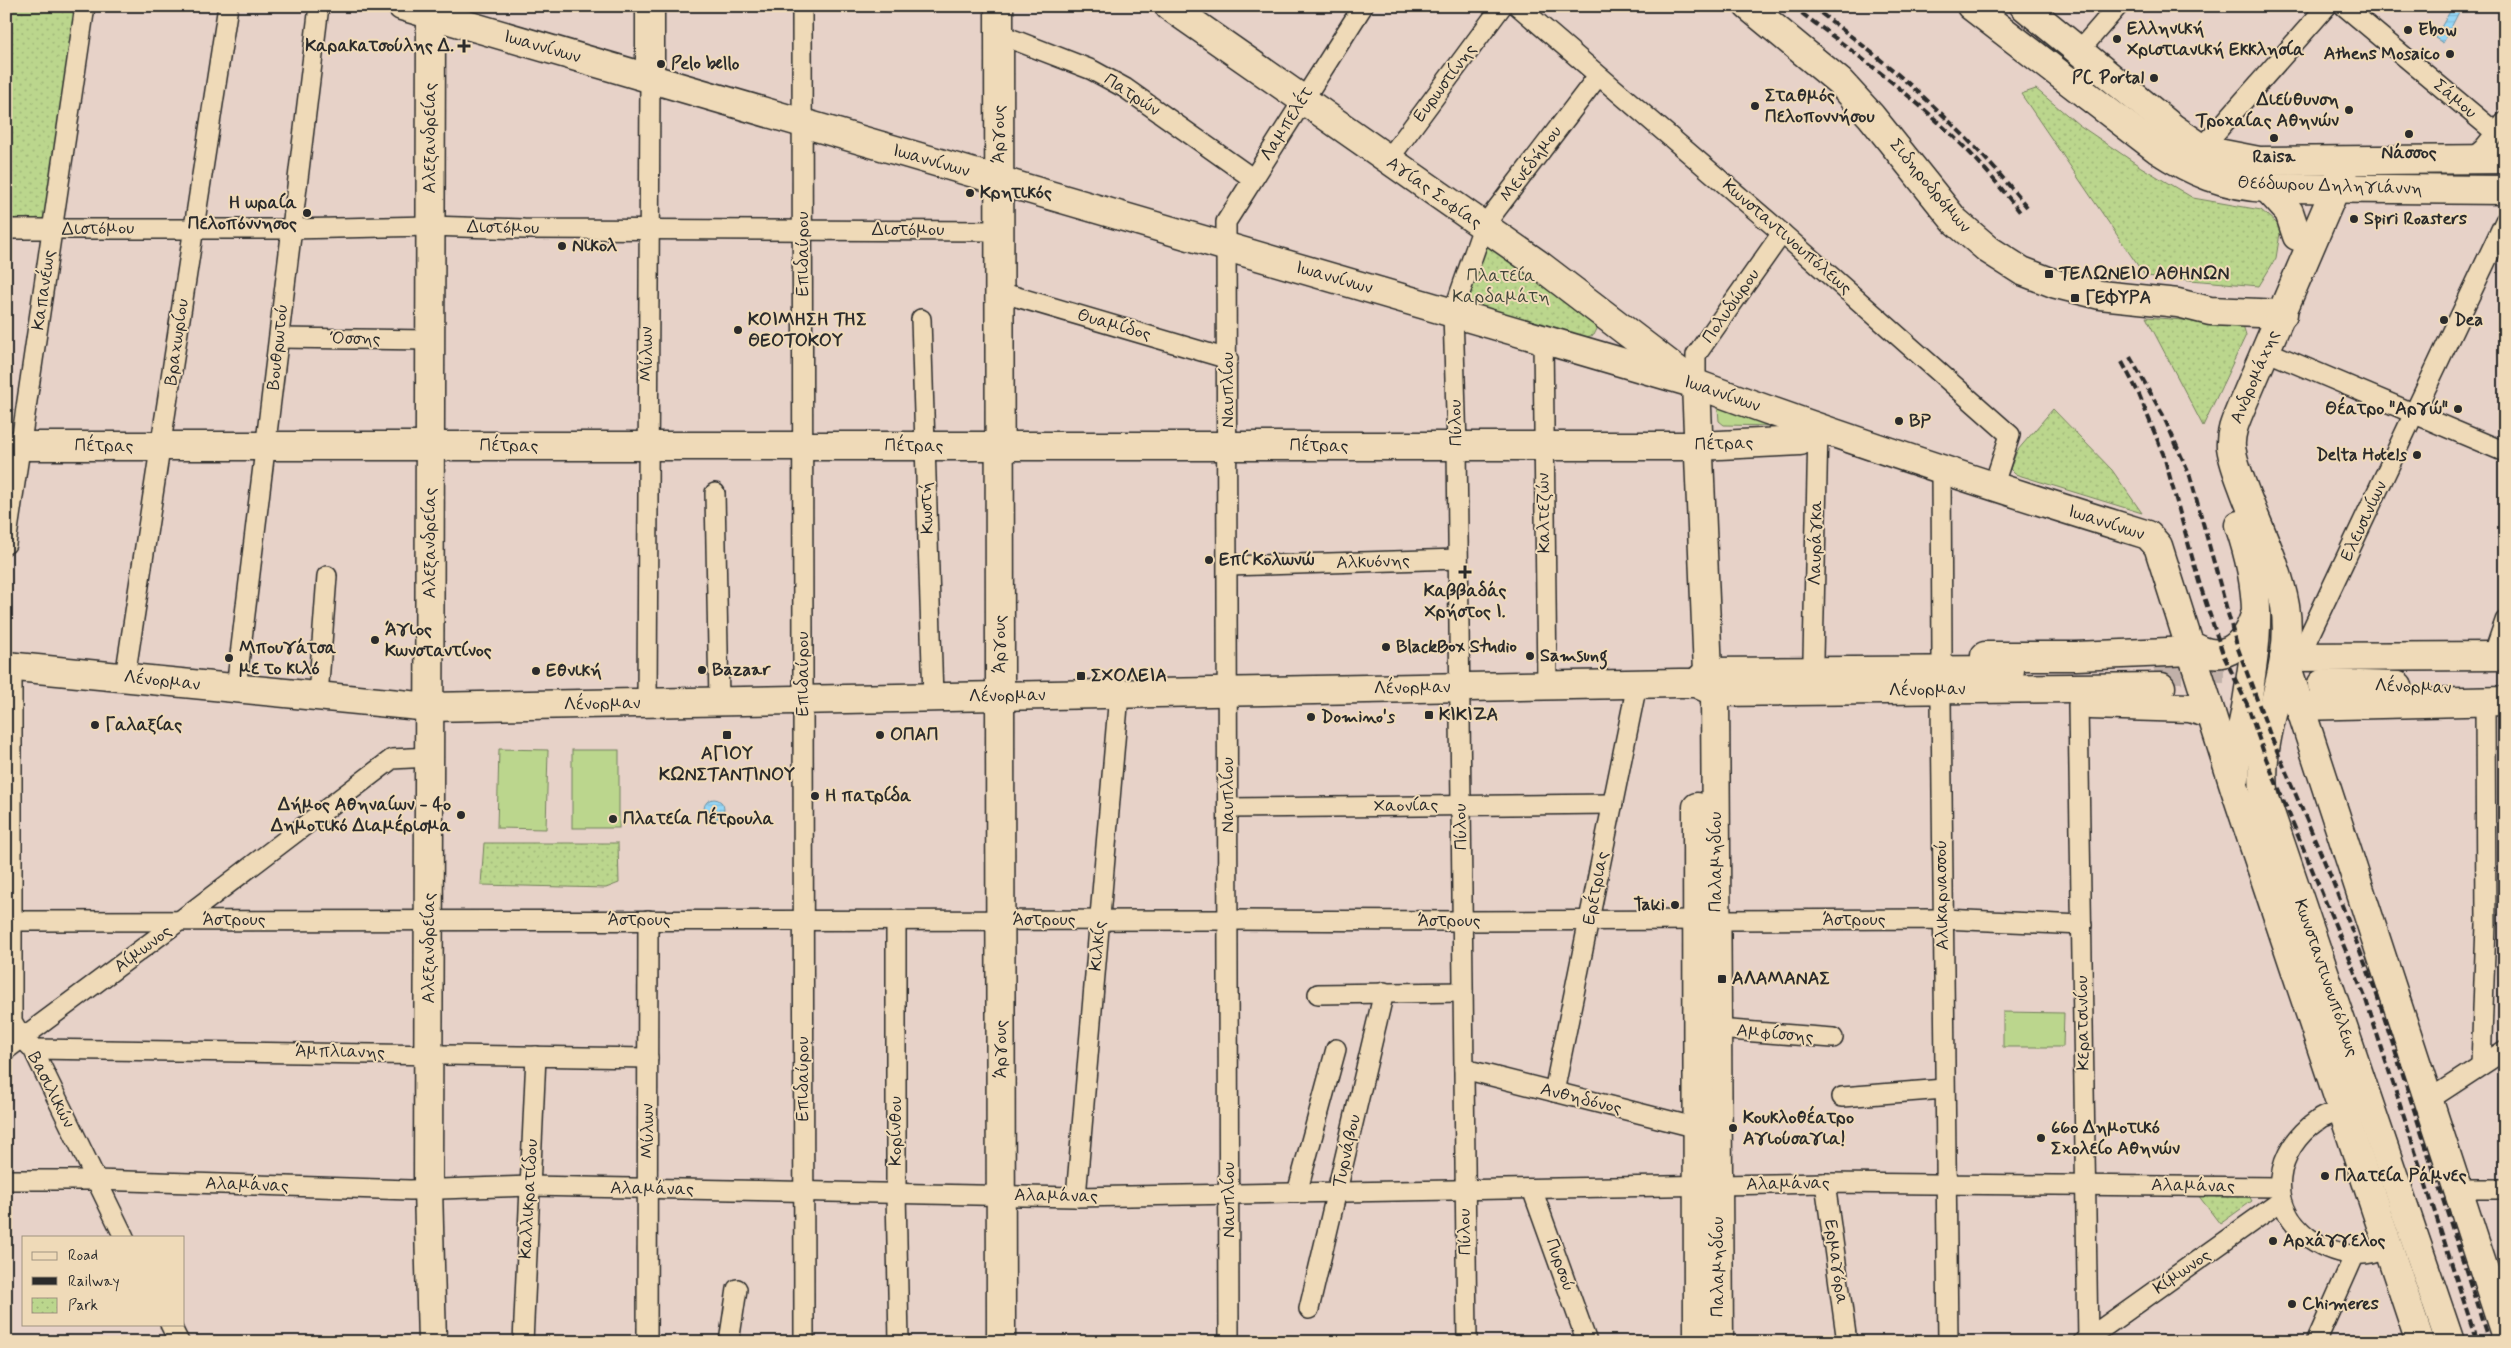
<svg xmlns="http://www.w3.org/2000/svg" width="2511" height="1348" viewBox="0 0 2511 1348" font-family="Mynerve,sans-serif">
<defs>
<pattern id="park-dots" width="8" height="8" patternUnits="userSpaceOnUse" patternTransform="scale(1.25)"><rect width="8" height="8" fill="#bbd68d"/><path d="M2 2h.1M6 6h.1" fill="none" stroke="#a1b87a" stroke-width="1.8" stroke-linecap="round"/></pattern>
<pattern id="water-rules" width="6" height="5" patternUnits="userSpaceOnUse" patternTransform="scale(1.25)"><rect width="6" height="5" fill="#96d7f7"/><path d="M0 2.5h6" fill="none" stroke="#81b9d4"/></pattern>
</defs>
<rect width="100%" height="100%" fill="#e7d2c8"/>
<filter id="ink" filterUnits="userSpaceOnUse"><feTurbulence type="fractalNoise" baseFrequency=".02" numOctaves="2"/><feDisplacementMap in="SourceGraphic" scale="10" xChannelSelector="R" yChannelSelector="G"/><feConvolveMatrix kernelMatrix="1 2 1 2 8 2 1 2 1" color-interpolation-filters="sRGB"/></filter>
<g filter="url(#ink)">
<g fill="url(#park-dots)" stroke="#73805c">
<path d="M6,6h70l-31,213h-39z"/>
<path d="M2036,89l43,36 62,42 52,31 68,12 20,17 -5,31 -17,28 -114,-10 -124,-182z"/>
<path d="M1486,239l112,88 -4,8 -12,3 -120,-33z"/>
<path d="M2146,317l97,8 3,10 -43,91z"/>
<path d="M2053,409l59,61 30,43 -127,-39 -5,-5 7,-18z"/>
<path d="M484,843h134l1,40 -13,5 -125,-3z"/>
<path d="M2248,1194l4,7 -32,23 -22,-29z"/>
</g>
<g fill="#bbd68d" stroke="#73805c">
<path d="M1721,406l55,20 -52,-1 -5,-4 -1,-13z"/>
<path d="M499,749l49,1 -2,79 -49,-1z"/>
<rect x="572" y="750" width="47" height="78"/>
<path d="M2003,1012l61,1 -1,34h-60z"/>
</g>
<g fill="url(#water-rules)" stroke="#6b92a5">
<path d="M2453,6l7,4 -17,33 -8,-5z"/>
<circle cx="714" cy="809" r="10"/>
</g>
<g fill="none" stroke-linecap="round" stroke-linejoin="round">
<path stroke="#c1b1a9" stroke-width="28" stroke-dasharray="28 14" stroke-linecap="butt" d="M2154,669h151"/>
<defs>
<g id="street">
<path d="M802,6l2,1336"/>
<path d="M1518,6l264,227 228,202 -17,52"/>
<path d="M2344,6l152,127"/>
<path d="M999,34l93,36 33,18 127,90"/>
<path d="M2079,51l39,-45"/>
<path d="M2202,148l125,-142"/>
<path d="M1388,160l114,-154"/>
<path d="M2470,160l13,-11 22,-27"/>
<path d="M6,229h285l139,-3 94,3 475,2"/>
<path d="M1000,292l228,67"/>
<path d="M921,319l12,378"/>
<path d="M279,338l151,2"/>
<path d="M1543,340l4,346"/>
<path d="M2266,351l239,101"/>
<path d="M1696,384v-29l86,-122"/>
<path d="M1941,468l1,188"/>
<path d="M715,493l4,208"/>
<path d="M6,544l79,-538"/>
<path d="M1228,566l230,-7"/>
<path d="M2493,656l12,-35"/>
<path d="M2299,657l206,-436"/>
<path d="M1813,658l5,-229"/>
<path d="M12,666v355l10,17 11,11 91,188"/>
<path d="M125,677l103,-671"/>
<path d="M236,688l83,-682"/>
<path d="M318,696l9,-120"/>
<path d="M1941,700l7,642"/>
<path d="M647,703l3,-624"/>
<path d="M2078,705l10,637"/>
<path d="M1228,808l385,-4"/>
<path d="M896,920v272l3,150"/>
<path d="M6,921l1223,-1 233,1 481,-2 139,6"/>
<path d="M1318,994l145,-2"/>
<path d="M1717,1029l116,9"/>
<path d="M33,1049l615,9"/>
<path d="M6,1050l176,-131 210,-160 37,-2"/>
<path d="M2481,1065l5,-140 -1,-223"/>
<path d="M1464,1069l234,59"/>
<path d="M1554,1092l83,-408"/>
<path d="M1842,1097l102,-8"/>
<path d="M2430,1099l75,-49"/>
<path d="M2342,1110c-7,3 -18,5 -24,10 -43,30 -53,85 -9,118 16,11 34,18 54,16 8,0 17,-4 26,-7"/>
<path d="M6,1180h89l315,10 120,-4 546,11 749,-14 455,4"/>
<path d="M1825,1183l22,159"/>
<path d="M1532,1189l55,153"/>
<path d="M2457,1189h48"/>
<path d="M1297,1193l39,-144"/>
<path d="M1076,1197l43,-503"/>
<path d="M1309,1309l75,-317"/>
<path d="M170,1324l9,18"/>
<path d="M523,1342l13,-286"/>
<path d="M647,1342l1,-422"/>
<path d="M729,1342l8,-53"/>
<path d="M1229,1342l-3,-1120 137,-216"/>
<path d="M1467,1342l-10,-896 -4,-133 30,-86 115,-151"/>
<path d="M2083,1342l198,-141"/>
<path d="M2316,1342l39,-88"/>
</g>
<g id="secondary">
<path d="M402,6l1294,378c149,55 300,104 452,151l10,11 77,243 185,553"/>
<path d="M999,6l2,1336"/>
<path d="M1169,6l369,258 144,110"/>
<path d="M1748,6l92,76 31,34 84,105 34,29 33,21 34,13 44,11 78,8 32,8 73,3"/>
<path d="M1971,6l186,143c35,23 68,37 110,39l238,2"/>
<path d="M2024,6l149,122 29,20 16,5 41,8 246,-2"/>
<path d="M431,15l-3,1173 4,154"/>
<path d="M650,79v-73"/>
<path d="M2347,161l-107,249c-5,12 -10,24 -9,37 2,14 7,27 12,40 14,39 35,78 42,119 11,64 -31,127 -20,192l185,544"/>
<path d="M2267,188l22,24 8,24"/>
<path d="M1696,384l12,288 7,20 4,650"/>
<path d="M6,446h1693l101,-5 18,-12"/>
<path d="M2189,644c32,21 55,5 66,-29"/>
<path d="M1985,656h91l115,-5"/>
<path d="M2284,657l221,-1"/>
<path d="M2285,661l220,673"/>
<path d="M6,666l424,41 1250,-24h16l19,9 446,-5"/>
<path d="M1696,683l12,-11 302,-2"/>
<path d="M2322,684l76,2"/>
<path d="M2090,705l100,3 21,6"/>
<path d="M2299,706l206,-5"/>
<path d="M2235,778c0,-26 8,-51 12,-76 11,-70 16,-107 -8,-177"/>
<path d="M1697,807l1,535"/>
</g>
</defs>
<use href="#street" stroke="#2b2b2b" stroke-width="22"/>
<use href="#secondary" stroke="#2b2b2b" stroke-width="31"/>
<use href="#street" stroke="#efdab8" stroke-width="19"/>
<use href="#secondary" stroke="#efdab8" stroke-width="28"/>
<g stroke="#2b2b2b" stroke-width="4" stroke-dasharray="8 4" stroke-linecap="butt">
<path d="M1792,6c58,43 117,86 168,137 22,21 41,45 60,69"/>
<path d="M1811,6c83,61 151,120 216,201"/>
<path d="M2130,357l33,58 27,61 47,170 32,86 62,145 45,115 113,350"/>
<path d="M2122,362l16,30 26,64 35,126 24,72 24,50 18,52 100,241 112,345"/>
</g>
</g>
</g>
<g fill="#2b2b2b" stroke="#efdab8" stroke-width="2">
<circle cx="2408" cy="30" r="5"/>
<circle cx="2117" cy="39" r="5"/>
<path d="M461.5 38.5h5v5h5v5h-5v5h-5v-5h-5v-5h5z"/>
<circle cx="2450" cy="54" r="5"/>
<circle cx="661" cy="64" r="5"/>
<circle cx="2154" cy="78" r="5"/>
<circle cx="1755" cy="106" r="5"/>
<circle cx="2349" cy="110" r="5"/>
<circle cx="2409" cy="134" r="5"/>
<circle cx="2274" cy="138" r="5"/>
<circle cx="970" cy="193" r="5"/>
<circle cx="307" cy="213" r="5"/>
<circle cx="2354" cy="219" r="5"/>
<circle cx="562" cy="246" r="5"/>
<rect x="2044" y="269" width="10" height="10" rx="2.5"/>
<rect x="2070" y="293" width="10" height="10" rx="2.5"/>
<circle cx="2444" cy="320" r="5"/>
<circle cx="738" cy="330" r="5"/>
<circle cx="2458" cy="409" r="5"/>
<circle cx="1899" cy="421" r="5"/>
<circle cx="2417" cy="455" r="5"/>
<circle cx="1209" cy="560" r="5"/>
<path d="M1462.5 564.5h5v5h5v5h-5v5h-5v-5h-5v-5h5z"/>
<circle cx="375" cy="640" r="5"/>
<circle cx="1386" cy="647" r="5"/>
<circle cx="1530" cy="656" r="5"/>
<circle cx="229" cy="658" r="5"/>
<circle cx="702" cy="670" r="5"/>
<circle cx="536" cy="671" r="5"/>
<rect x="1076" y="671" width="10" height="10" rx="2.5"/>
<rect x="1424" y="710" width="10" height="10" rx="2.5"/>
<circle cx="1311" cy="717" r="5"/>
<circle cx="95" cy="725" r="5"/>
<rect x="722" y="730" width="10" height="10" rx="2.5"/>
<circle cx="880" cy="735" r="5"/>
<circle cx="815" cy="796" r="5"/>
<circle cx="461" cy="815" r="5"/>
<circle cx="613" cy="819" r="5"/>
<circle cx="1675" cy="905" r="5"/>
<rect x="1717" y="974" width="10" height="10" rx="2.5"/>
<circle cx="1733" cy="1128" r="5"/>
<circle cx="2041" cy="1138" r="5"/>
<circle cx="2325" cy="1176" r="5"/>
<circle cx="2273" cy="1241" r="5"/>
<circle cx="2292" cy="1304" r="5"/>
</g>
<g text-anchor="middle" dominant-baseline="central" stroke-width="4" stroke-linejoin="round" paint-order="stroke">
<g font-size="18" font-weight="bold" fill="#2b2b2b" stroke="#efdab8" text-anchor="start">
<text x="2127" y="29">Ελληνική<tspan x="2127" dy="21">Χριστιανική Εκκλησία</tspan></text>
<text x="2418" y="30">Ebow</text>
<text x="454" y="46" text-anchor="end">Καρακατσούλης Δ.</text>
<text x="2440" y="54" text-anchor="end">Athens Mosaico</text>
<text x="671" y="64">Pelo bello</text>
<text x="2144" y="78" text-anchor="end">PC Portal</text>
<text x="1765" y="96">Σταθμός<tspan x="1765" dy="21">Πελοποννήσου</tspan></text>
<text x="2339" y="100" text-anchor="end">Διεύθυνση<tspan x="2339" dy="21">Τροχαίας Αθηνών</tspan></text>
<text x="2409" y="153" text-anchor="middle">Νάσσος</text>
<text x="2274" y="157" text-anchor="middle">Raisa</text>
<text x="980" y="193">Κρητικός</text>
<text x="297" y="203" text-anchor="end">Η ωραία<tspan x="297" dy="21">Πελοπόννησος</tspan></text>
<text x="2364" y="219">Spiri Roasters</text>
<text x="572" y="246">Νικολ</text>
<text x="2059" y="274">ΤΕΛΩΝΕΙΟ ΑΘΗΝΩΝ</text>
<text x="2085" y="298">ΓΕΦΥΡΑ</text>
<text x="748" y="320">ΚΟΙΜΗΣΗ ΤΗΣ<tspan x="748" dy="21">ΘΕΟΤΟΚΟΥ</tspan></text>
<text x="2454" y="320">Dea</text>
<text x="2448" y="409" text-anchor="end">Θέατρο "Αργώ"</text>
<text x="1909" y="421">BP</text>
<text x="2407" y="455" text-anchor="end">Delta Hotels</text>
<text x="1219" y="560">Επί Κολωνώ</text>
<text x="1465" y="591" text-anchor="middle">Καββαδάς<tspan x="1465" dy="21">Χρήστος Ι.</tspan></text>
<text x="385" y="630">Άγιος<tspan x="385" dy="21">Κωνσταντίνος</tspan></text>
<text x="1396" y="647">BlackBox Studio</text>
<text x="239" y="648">Μπουγάτσα<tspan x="239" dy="21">με το κιλό</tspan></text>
<text x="1540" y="656">Samsung</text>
<text x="712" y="670">Bazaar</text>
<text x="546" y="671">Εθνική</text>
<text x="1091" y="676">ΣΧΟΛΕΙΑ</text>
<text x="1439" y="715">ΚΙΚΙΖΑ</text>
<text x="1321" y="717">Domino's</text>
<text x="105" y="725">Γαλαξίας</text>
<text x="890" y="735">ΟΠΑΠ</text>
<text x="727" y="754" text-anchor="middle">ΑΓΙΟΥ<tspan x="727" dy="21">ΚΩΝΣΤΑΝΤΙΝΟΥ</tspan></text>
<text x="825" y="796">Η πατρίδα</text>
<text x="451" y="805" text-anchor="end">Δήμος Αθηναίων - 4ο<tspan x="451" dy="21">Δημοτικό Διαμέρισμα</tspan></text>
<text x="623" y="819">Πλατεία Πέτρουλα</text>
<text x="1665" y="905" text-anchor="end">Taki</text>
<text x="1732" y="979">ΑΛΑΜΑΝΑΣ</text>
<text x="1743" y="1118">Κουκλοθέατρο<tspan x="1743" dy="21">Αγιούσαγια!</tspan></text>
<text x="2051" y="1128">66ο Δημοτικό<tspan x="2051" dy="21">Σχολείο Αθηνών</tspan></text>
<text x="2335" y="1176">Πλατεία Ράμνες</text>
<text x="2283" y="1241">Αρχάγγελος</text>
<text x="2302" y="1304">Chimeres</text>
</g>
<g font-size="18" fill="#2b2b2b" stroke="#efdab8">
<text transform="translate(542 47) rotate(16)">Ιωαννίνων</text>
<text transform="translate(1445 83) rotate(-53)">Ευρωστίνης</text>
<text transform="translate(1132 95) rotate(33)">Πατρών</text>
<text transform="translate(2455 99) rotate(40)">Σάμου</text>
<text transform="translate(1287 124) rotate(-58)">Λαμπελέτ</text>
<text transform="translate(999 134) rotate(-90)">Άργους</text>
<text transform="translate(430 138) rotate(-90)">Αλεξανδρείας</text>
<text transform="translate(931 161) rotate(16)">Ιωαννίνων</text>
<text transform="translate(1531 164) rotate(-53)">Μενεδήμου</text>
<text transform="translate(1930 186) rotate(50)">Σιδηροδρόμων</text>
<text transform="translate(2330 186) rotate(2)">Θεόδωρου Δηληγιάννη</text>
<text transform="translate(1434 193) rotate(35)">Αγίας Σοφίας</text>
<text transform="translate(503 228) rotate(1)">Διστόμου</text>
<text transform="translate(98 229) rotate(-1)">Διστόμου</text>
<text x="908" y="230">Διστόμου</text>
<text transform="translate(1787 237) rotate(41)">Κωνσταντινουπόλεως</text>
<text transform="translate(803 254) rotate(-90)">Επιδαύρου</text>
<text transform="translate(1334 278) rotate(16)">Ιωαννίνων</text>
<text transform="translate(44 290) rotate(-82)">Καπανέως</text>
<text transform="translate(1731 306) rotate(-55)">Πολυδώρου</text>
<text transform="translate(1114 325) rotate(16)">Θυαμίδος</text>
<text transform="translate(355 339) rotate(1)">Όσσης</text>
<text transform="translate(177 342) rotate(-82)">Βραχωρίου</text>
<text transform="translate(278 347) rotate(-84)">Βουθρωτού</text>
<text transform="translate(647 354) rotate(-90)">Μύλων</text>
<text transform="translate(2255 377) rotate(-67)">Ανδρομάχης</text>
<text transform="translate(1228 390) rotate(-90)">Ναυπλίου</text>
<text transform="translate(1722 394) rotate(19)">Ιωαννίνων</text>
<text transform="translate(1456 423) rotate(-91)">Πύλου</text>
<text transform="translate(1724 444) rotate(-2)">Πέτρας</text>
<text x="104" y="446">Πέτρας</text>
<text x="509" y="446">Πέτρας</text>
<text x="914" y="446">Πέτρας</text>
<text x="1319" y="446">Πέτρας</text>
<text transform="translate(927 508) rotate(-92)">Κωστή</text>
<text transform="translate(1544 513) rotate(-91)">Καλτεζών</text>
<text transform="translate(2364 521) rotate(-65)">Ελευσινίων</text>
<text transform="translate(2106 523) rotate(18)">Ιωαννίνων</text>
<text transform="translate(430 543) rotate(-90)">Αλεξανδρείας</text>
<text transform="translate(1816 543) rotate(-89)">Λαυράγκα</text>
<text transform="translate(1373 562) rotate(-2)">Αλκυόνης</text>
<text transform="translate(1000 644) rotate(-90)">Άργους</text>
<text transform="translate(803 674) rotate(-90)">Επιδαύρου</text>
<text transform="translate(162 681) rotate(6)">Λένορμαν</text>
<text transform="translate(2413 687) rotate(2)">Λένορμαν</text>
<text transform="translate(1412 688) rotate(-1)">Λένορμαν</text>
<text transform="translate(1927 690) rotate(-1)">Λένορμαν</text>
<text transform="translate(1007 696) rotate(-1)">Λένορμαν</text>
<text transform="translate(602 704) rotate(-1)">Λένορμαν</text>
<text transform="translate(1228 795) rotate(-90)">Ναυπλίου</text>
<text transform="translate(1406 806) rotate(-1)">Χαονίας</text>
<text transform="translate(1461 827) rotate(-91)">Πύλου</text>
<text transform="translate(1716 862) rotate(-90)">Παλαμηδίου</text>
<text transform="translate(1596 888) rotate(-79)">Ερέτριας</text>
<text transform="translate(1942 895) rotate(-91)">Αλικαρνασσού</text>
<text x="234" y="920">Άστρους</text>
<text x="639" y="920">Άστρους</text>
<text x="1044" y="920">Άστρους</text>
<text x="1854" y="920">Άστρους</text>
<text x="1449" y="921">Άστρους</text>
<text transform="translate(1098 946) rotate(-85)">Κιλκίς</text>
<text transform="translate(429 948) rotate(-90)">Αλεξανδρείας</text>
<text transform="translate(143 949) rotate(-37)">Αίμωνος</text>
<text transform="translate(2326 978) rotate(71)">Κωνσταντινουπόλεως</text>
<text transform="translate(2083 1023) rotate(-91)">Κερατσινίου</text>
<text transform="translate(1775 1034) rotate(5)">Αμφίσσης</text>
<text transform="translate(1001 1049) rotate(-90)">Άργους</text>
<text transform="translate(340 1052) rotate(1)">Άμπλιανης</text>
<text transform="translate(803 1079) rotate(-90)">Επιδαύρου</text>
<text transform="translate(51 1090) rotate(63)">Βασιλικών</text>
<text transform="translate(1581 1099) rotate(14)">Ανθηδόνος</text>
<text transform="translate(648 1131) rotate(-90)">Μύλων</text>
<text transform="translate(896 1131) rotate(-90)">Κορίνθου</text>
<text transform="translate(1347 1151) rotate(-77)">Τυρνάβου</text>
<text transform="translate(1788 1184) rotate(-1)">Αλαμάνας</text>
<text transform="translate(247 1185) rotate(2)">Αλαμάνας</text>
<text transform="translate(2193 1186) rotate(1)">Αλαμάνας</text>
<text transform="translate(652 1189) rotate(1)">Αλαμάνας</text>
<text transform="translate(1056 1196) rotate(1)">Αλαμάνας</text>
<text transform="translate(529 1199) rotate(-87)">Καλλικρατίδου</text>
<text transform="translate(1229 1200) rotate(-90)">Ναυπλίου</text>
<text transform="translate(1465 1232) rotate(-91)">Πύλου</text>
<text transform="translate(1836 1262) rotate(82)">Ερμαγόρα</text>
<text transform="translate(1560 1265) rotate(70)">Πυρσού</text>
<text transform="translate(1718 1267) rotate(-90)">Παλαμηδίου</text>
<text transform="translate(2182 1272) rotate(-35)">Κίμωνος</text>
</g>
<g font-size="18" fill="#41453a" stroke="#efdab8">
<text x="1501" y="276">Πλατεία<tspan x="1501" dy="21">Καρδαμάτη</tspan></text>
</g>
</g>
<rect width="2511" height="1348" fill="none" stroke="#efdab8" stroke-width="25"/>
<rect x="12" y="12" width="2486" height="1323" fill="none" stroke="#2b2b2b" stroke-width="2" filter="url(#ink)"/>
<rect x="22" y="1236" width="162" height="90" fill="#efdab8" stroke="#a19480"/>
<rect x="32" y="1252" width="25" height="8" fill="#efdab8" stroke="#a19480"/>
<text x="68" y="1260" font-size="15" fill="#2b2b2b">Road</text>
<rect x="32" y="1277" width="25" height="8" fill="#2b2b2b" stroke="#a19480"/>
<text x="68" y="1286" font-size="15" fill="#2b2b2b">Railway</text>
<rect x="32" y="1298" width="25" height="15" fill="url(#park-dots)" stroke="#a19480"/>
<text x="68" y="1310" font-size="15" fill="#2b2b2b">Park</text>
</svg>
